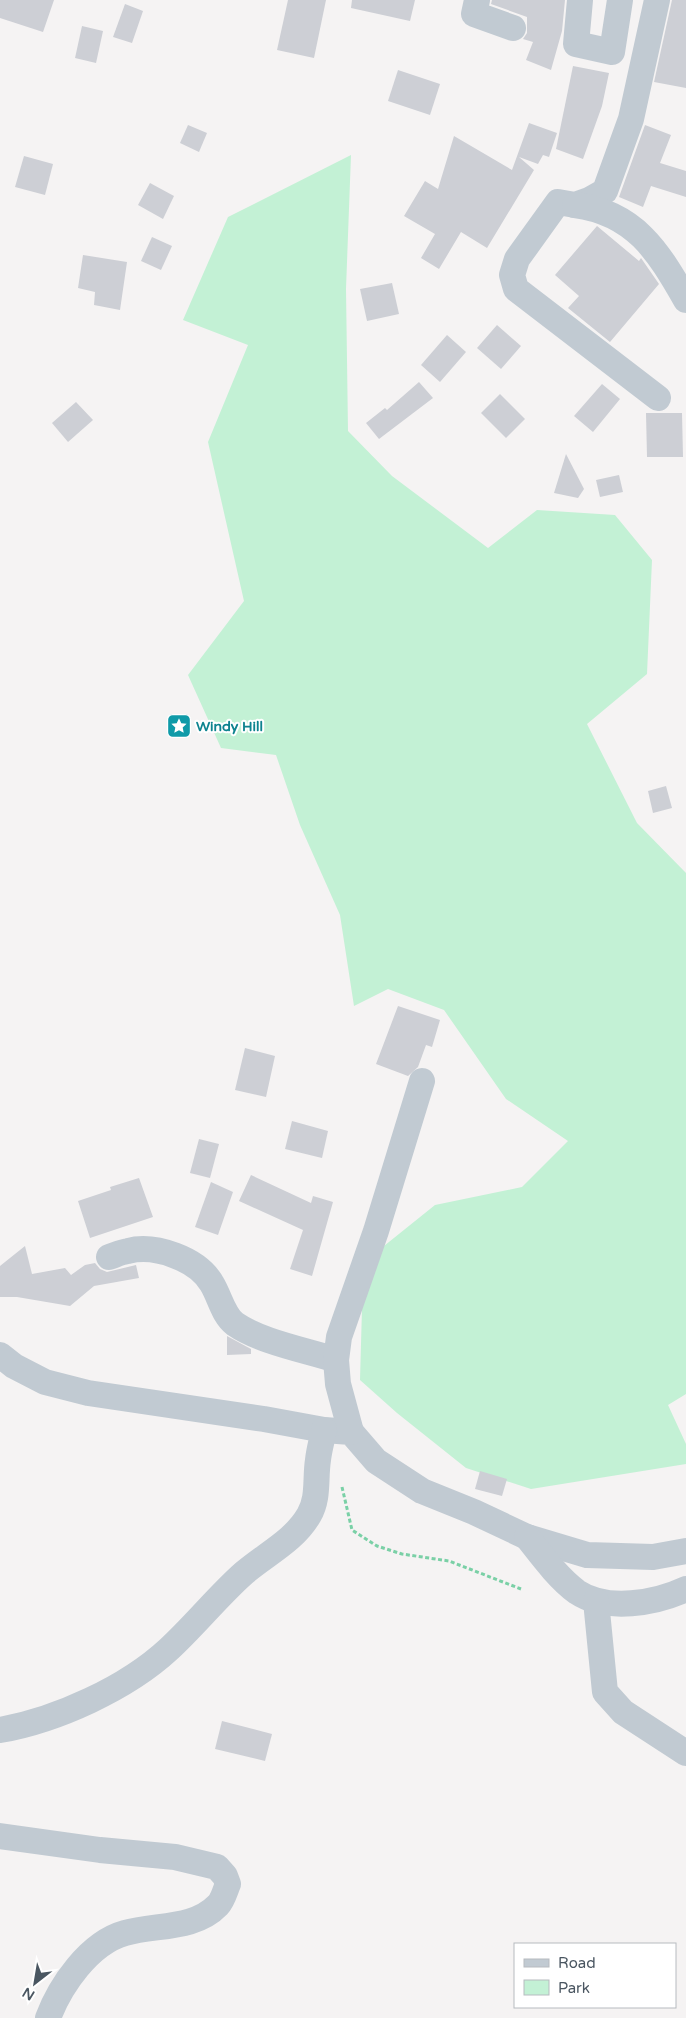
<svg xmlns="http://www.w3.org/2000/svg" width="686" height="2018" viewBox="0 0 686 2018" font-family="'Varela Round',sans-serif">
<rect width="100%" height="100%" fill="#f5f3f3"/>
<path fill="#c3f1d5" d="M351,155l-5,134 2,142 44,45 96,72 49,-38 78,5 37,45 -5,114 -60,50 50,99 49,50v521l-18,11 18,39v20l-155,25 -65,-21 -69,-55 -37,-33 2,-72 12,-54 61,-49 87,-18 46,-46 -62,-42 -62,-89 -56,-21 -34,17 -14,-91 -40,-90 -24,-70 -55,-7 -33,-73 56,-74 -36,-159 40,-97 -65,-25 45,-103z"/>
<g fill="#cdcfd5">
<path d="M0,0h54l-11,32 -43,-14z"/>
<path d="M288,0h38l-12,58 -37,-8z"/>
<path d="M352,0h63l-5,21 -59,-13z"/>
<path d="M492,0h73l-3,31 -11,39 -25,-10 7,-18 -10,-3 4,-6v-16l-36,-13z"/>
<path d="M672,0h14v88l-32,-6z"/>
<path d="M125,4l18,7 -11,32 -19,-6z"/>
<path d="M82,26l21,5 -7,32 -21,-5z"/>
<path d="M573,66l36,7 -7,33 -19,53 -27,-10z"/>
<path d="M398,70l42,14 -10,31 -42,-14z"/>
<path d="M529,123l28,10 -8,24 -6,-2 -5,9 -19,-7 15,13 -47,78 -26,-16 -22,37 -18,-11 14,-24 -31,-18 21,-35 13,8 16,-53 58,34z"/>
<path d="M188,125l19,8 -8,19 -19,-9z"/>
<path d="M645,125l26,10 -11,28 26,8v26l-35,-11 -8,21 -24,-10z"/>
<path d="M24,156l29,8 -8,31 -30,-8z"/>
<path d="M150,183l24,13 -11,23 -25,-14z"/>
<path d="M597,226l42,35 2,-3 18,26 -49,58 -42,-34 11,-12 -24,-21z"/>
<path d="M152,237l20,9 -11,24 -20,-9z"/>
<path d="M83,255l44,7 -7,48 -26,-5 1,-13 -17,-4z"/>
<path d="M392,283l7,31 -32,7 -7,-32z"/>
<path d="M497,325l24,21 -20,23 -24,-21z"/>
<path d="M447,335l19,17 -26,30 -19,-17z"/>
<path d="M419,382l14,16 -54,41 -13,-16 19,-15 2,2z"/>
<path d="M602,384l18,15 -27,33 -19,-16z"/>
<path d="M500,394l25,25 -19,19 -25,-25z"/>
<path d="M76,402l17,18 -25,22 -16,-19z"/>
<path d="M646,413h36l1,44h-36z"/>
<path d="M566,454l18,35 -6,9 -24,-5z"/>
<path d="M619,475l4,17 -23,5 -4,-17z"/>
<path d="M666,786l6,22 -19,5 -5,-22z"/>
<path d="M398,1006l42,14 -8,27 -6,-2 -8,22 -10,9 -32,-12z"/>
<path d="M245,1048l30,8 -9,41 -31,-7z"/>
<path d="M292,1121l36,10 -6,27 -37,-9z"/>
<path d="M199,1139l20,5 -9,34 -20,-5z"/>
<path d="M251,1175l60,28 2,-7 20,6 -21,74 -22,-7 13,-39 -64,-29z"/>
<path d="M139,1178l14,39 -63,21 -12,-37 33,-11 -1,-3z"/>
<path d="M211,1182l22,10 -15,43 -23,-8z"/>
<path d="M25,1246l7,28 33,-6 6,7 14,-10 10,-2 5,6 7,3 29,-7 3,13 -45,8 -24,20 -53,-9h-17v-31z"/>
<path d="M227,1336l24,13v5l-24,1z"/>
<path d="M480,1471l27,8 -5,17 -27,-7z"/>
<path d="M222,1721l50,13 -7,27 -50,-12z"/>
</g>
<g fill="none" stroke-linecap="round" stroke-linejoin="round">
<path stroke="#7ad0a6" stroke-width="3" stroke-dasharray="4 2.5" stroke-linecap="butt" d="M342,1487l10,43 25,16 25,8 47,7 72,28"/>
<g stroke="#c1cad2" stroke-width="26">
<path d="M477,0l-3,14 39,14"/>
<path d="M580,0l-4,44 36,8 8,-52"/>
<path d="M657,0l-26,119 -26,72 -16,9 -14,5 -17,-3 -41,57 -5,16 4,14 142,109"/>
<path d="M575,205c60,8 83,46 111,95"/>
<path d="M109,1257c6,-2 12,-5 19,-6 27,-7 70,8 84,33 8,13 11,31 23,40 26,18 70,26 101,36"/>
<path d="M0,1355l14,11 31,16 43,11 176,26 60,11 27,2 25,29 46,30 52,21 53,25 60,18 66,2 33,-6"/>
<path d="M351,1432l-13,-48 -2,-24 3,-23 37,-106 46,-150"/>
<path d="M527,1537c15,19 31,41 50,55 30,20 79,11 109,-3"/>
<path d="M596,1601l9,91 18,20 63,41"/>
<path d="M0,1730c57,-10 127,-42 169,-81 26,-24 49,-53 75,-76 22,-19 50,-32 65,-58 10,-17 6,-36 9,-55 1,-10 4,-20 6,-30"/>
<path d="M0,1836l100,14 75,7 42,10 8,9 3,8c-3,7 -5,16 -10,21 -24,25 -62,19 -93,28 -36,10 -65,53 -77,85"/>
</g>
</g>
<defs>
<symbol id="sight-square" viewBox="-11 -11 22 22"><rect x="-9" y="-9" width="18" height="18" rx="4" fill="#0f9aa8" stroke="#fff"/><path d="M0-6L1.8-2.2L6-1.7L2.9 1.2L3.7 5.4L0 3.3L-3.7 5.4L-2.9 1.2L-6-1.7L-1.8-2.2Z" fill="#fff"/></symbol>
</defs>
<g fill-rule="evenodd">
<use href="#sight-square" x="165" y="712" width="28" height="28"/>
</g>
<g text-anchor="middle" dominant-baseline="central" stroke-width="4" stroke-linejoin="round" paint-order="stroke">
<g font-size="14" font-weight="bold" fill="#0d838f" stroke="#fff" text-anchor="start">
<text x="196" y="726">Windy Hill</text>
</g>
</g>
<rect x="514" y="1943" width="162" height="65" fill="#ffffff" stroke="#b7bbc0"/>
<rect x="524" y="1959" width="25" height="8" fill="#c1cad2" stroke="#b7bbc0"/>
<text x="558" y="1968" font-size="15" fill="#4a5661">Road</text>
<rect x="524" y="1980" width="25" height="15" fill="#c3f1d5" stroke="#b7bbc0"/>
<text x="558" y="1993" font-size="15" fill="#4a5661">Park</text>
<g transform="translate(35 1983) rotate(211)" stroke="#ffffff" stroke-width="4" paint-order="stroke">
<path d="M0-4L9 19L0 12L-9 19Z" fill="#4a5661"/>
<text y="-8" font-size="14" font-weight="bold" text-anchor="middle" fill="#4a5661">N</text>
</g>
</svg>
